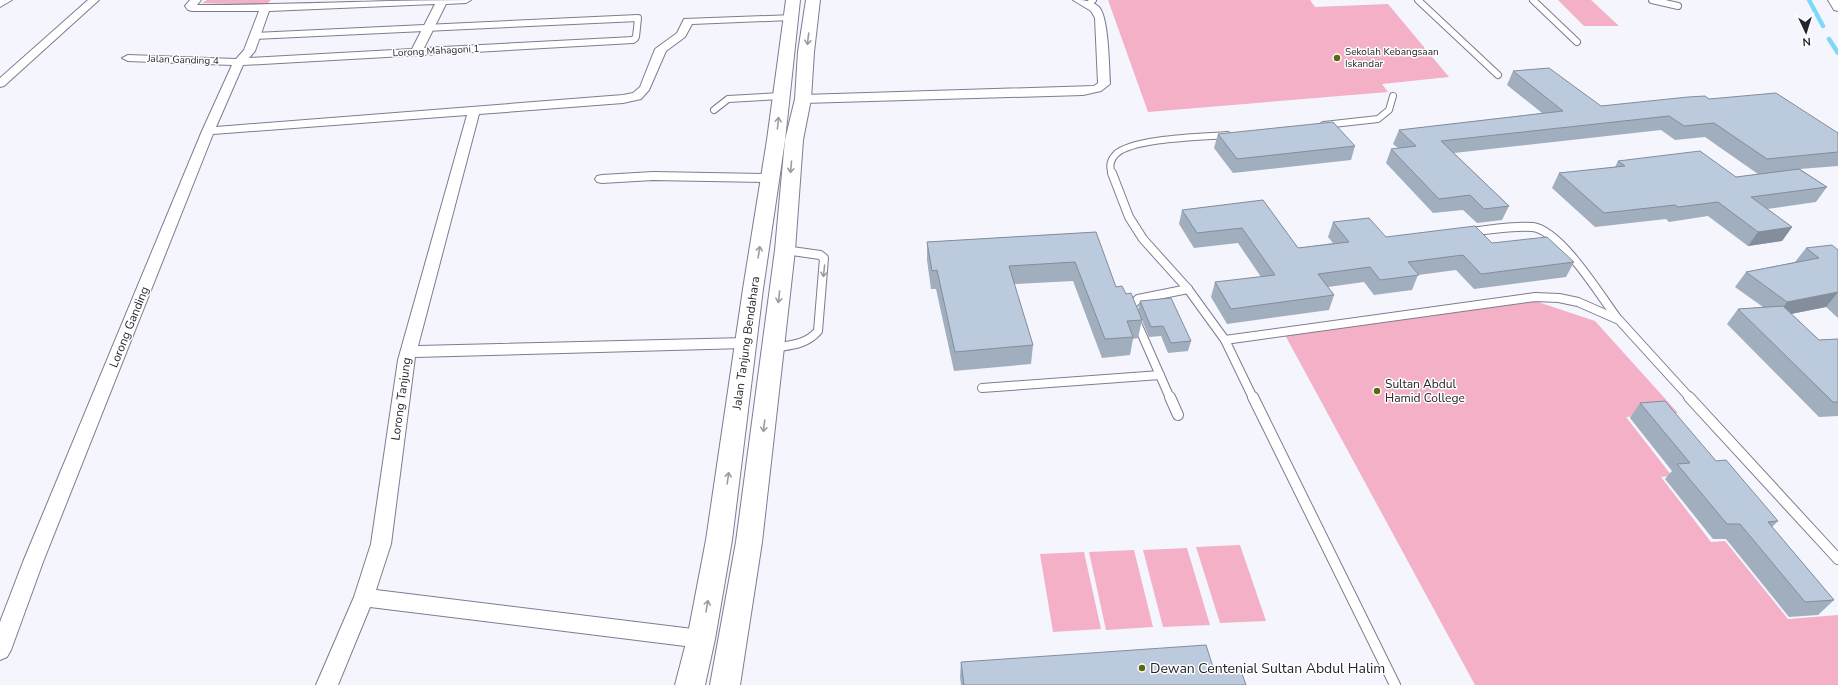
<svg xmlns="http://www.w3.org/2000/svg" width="1838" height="685" viewBox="0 0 1838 685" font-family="'Nunito Sans',sans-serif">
<rect width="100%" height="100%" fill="#f5f5fe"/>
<g fill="#f3b0c7">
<path d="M207,0h64l-4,4 -65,-1z"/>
<path d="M1108,0h202l5,7 73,-3 61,73 -67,7 6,8 -240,20z"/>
<path d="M1558,0h33l28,26h-35z"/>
<path d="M1535,301l60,20 83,92 -52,4 46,59 -11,1 50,65 14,-1 63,78 50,-4v70h-363l-190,-350z"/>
<path d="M1240,545l26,76 -46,2 -24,-76z"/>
<path d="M1187,548l23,77 -47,2 -20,-77z"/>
<path d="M1134,550l19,77 -47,3 -17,-78z"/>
<path d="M1084,552l17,77 -48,3 -13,-78z"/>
</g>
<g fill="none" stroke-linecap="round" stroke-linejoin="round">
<g stroke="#7ed9f7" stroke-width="4.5">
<path d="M1809,0l14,26"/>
<path d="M1829,39l9,14"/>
</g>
<defs>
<g id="lane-far2">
<path d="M1418,0l80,75"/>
<path d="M1533,0l44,42"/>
<path d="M1652,0l26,6"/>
<path d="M1088,5l5,-5"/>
<path d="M254,36l384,-18 -2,19 -3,3"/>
<path d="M714,110l14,-11 53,-3"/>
<path d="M1324,125l54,-6 11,-9 4,-14"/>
<path d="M1112,174c-3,-7 -2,-14 4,-20 17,-16 86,-17 111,-19"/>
</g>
<g id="lane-far1">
<path d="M1112,173l17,44 14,22 45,50 37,51"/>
<path d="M1469,232c20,-2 45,-7 64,-5 28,4 67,68 84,91"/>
<path d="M773,348c17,-3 33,-3 45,-17l6,-73 -4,-3 -35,-5"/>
<path d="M982,388l178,-13"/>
<path d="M1170,398l-37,-84 -2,-8 7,-7 50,-10"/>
<path d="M1253,398l-28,-58 310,-43 24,1 19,4 41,18 71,78"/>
</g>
<g id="lane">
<path d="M1170,397l8,18"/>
<path d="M1253,397l142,288"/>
<path d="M1689,397l149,162"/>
</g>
<g id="street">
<path d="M0,0h12l-12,7z"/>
<path d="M88,0h11l-95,86 -4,1v-9z"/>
<path d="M190,0h11l-4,5c91,0 183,-5 274,-5l-5,3 -20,1 -22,44 209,-11 5,3 -5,3 -390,22 -27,62 407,-32 10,-2 7,-6 15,-38 22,-16 7,-14 110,-4 1,2 -1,2 -4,1 -98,4 -7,13 -19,14 -17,39 -8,9 -18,4 -144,11 -61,232 327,-8 6,1 2,4 -2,4 -6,1 -330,9 -24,187 -15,46 325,40 7,2 4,7 -4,7 -7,2 -331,-41 -32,78h-22l38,-88 17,-53 27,-184 69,-245 -254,19 -170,428 -32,88 -4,7 -7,3v-38l23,-60 179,-431 30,-66 -104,-4 -6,-3 6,-3 108,4 8,-9 15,-39h-67l-4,-1 -3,-4zM435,4l-23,45 -163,9 6,-7 14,-40z"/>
<path d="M1073,0c9,0 19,0 26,7 10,11 10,61 11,77l-9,7 -18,4 -280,8 -6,-4 6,-4 291,-9 4,-3 -3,-65 -4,-7z"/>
<path d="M1828,0h10v11l-4,-1z"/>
<path d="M653,172l116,2 5,1 2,3 -2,3 -5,1 -116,-2 -51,3 -5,-1 -2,-3 2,-3 5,-1z"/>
</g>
<g id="secondary">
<path d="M786,0h14l-15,140 -22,149 -31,251 -17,99 -10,46h-30l12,-46 19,-99 37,-251 24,-149z"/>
<path d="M806,0h14l-6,52 -3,47 -8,41 -8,110 -33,292 -22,143h-30l26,-143 39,-292 10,-110 10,-41 3,-47z"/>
</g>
</defs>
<use href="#lane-far2" stroke="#7e7c91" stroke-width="8"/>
<use href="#lane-far1" stroke="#7e7c91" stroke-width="10"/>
<use href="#lane" stroke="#7e7c91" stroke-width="12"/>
<use href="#street" stroke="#7e7c91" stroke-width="2"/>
<use href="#secondary" stroke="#7e7c91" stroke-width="2"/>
<use href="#lane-far2" stroke="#fff" stroke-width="6"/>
<use href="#lane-far1" stroke="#fff" stroke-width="8"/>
<use href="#lane" stroke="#fff" stroke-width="10"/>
<use href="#street" fill="#fff" fill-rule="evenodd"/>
<use href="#secondary" fill="#fff" fill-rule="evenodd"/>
</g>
<g fill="#a1aebe">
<path d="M1513,71l88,35 108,-7 129,34v33l-38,3 27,18 -11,15 -49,7 25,18 -10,14 -34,5 -40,-30 -39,6 -3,-3 -71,8 -43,-39 7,-15 56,-6 3,-6 118,16 22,-3 -53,-37 -30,3 -14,-10 -207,23 55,53 -7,14 -25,3 -14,-13 -30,3 -47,-50 5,-14 7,-1 -5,-4 6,-14 143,-17 -35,-28z"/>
<path d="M1218,134l137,12 -4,14 -118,13 -19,-25z"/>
<path d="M1263,200l35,48 35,-5 -5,-6 5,-15 53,15 106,6 82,19 -8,15 -92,12 -18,-19 -38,5 -6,15 -38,5 -10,-13 -36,5 6,8 -5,15 -102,14 -16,-27 4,-15 46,-5 -23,-34 -44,5 -15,-24 3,-14z"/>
<path d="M1096,232l20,55 10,7 12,16 2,-9 51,40 -3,10 -20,2 -7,-17 -12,1 -7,-17 -4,18 -5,1 -3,16 -28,3 -29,-77 -59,3 19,61 -2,19 -77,7 -18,-82h-5l-4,-29v-18z"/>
<path d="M1806,248l32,2v68l-12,-11 -35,7 28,26 19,-1v77l-19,1 -92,-93 11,-15 25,-2 -28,-20 11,-15 49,-10z"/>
<path d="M1640,403l76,58 62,60 -6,6 62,73 -16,15 -29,2 -63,-78h-13l-48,-60 7,-8 -42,-53z"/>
<path d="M961,662l253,8 32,15h-285l-1,-8z"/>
</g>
<g fill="#838d9b">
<path d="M1792,227l-10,14 -34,5 10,-14z"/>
<path d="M1838,292l-12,15 -50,10 11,-15z"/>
</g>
<g fill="#bbcadd" stroke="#838d9b">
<path d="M1549,68l52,38 87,-9 17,-1 4,3 67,-6 62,40v19l-71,7 -53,-36 -30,3 -15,-10 -228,25 68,65 -25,3 -14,-14 -31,4 -48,-50 25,-3 -17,-16 164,-19 -50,-40z"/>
<path d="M1333,122l22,24 -118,13 -19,-25z"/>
<path d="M1700,151l36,26 63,-8 28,18 -76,10 41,30 -34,5 -40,-30 -40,5 -3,-2 -71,8 -45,-40 66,-7 -7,-5z"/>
<path d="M1263,200l35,48 51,-6 -16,-20 36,-4 17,19 89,-11 17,17 55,-6 27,25 -93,12 -18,-19 -55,7 11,13 -39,5 -10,-13 -52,7 16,21 -103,14 -16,-27 60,-7 -33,-47 -45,5 -15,-23z"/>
<path d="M1096,232l20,55 6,-1 4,8 5,-1 11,27 -15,1 6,16 -28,2 -30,-77 -66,4 24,79 -78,7 -18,-82 -5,1 -5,-29z"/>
<path d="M1832,245l6,5v42l-51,10 -41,-30 73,-14 -13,-10z"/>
<path d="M1171,298l20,43 -20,2 -8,-17 -12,1 -11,-26z"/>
<path d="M1783,306l36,34 19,-1v63h-5l-95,-93z"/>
<path d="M1665,401l51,60 10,-1 52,61 -10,1 66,78 -29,2 -65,-78h-13l-50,-60 13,-1 -50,-60z"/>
<path d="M1206,645l8,25 26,-2 6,17h-282l-3,-23z"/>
</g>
<defs><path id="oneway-shaft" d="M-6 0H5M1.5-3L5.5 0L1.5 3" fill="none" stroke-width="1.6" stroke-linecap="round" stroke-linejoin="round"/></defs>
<g stroke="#9c9ca0">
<use href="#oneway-shaft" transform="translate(808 39) rotate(97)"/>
<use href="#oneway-shaft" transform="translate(778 123) rotate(-84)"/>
<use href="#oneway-shaft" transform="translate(791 167) rotate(95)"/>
<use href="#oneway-shaft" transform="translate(759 252) rotate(-81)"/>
<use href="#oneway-shaft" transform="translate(824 271) rotate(96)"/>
<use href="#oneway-shaft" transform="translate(779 297) rotate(96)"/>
<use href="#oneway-shaft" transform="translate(764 426) rotate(97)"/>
<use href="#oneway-shaft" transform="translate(728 478) rotate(-82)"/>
<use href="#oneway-shaft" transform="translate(707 606) rotate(-80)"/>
</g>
<g fill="#5a6911" stroke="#fff" stroke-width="1.5">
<circle cx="1337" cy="58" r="4"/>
<circle cx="1377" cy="391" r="4"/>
<circle cx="1142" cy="668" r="4"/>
</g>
<g text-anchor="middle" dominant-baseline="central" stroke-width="3" stroke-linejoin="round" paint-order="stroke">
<g font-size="10" fill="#24242c" stroke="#fff">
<text transform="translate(436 51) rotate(-3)">Lorong Mahagoni 1</text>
<text transform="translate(183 60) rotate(2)">Jalan Ganding 4</text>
</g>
<g font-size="10" fill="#24242c" stroke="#fff" text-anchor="start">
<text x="1345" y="52">Sekolah Kebangsaan<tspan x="1345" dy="12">Iskandar</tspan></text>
</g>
<g font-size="12" fill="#24242c" stroke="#fff">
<text transform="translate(129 327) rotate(-68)">Lorong Ganding</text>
<text transform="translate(746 343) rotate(-82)">Jalan Tanjung Bendahara</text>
<text transform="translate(401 399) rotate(-82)">Lorong Tanjung</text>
</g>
<g font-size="12" fill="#24242c" stroke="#fff" text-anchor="start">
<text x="1385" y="384">Sultan Abdul<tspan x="1385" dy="14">Hamid College</tspan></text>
</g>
<g font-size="14" fill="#24242c" stroke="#fff" text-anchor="start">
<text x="1150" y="668">Dewan Centenial Sultan Abdul Halim</text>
</g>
</g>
<g transform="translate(1806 32) rotate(176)" stroke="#ffffff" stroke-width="3" paint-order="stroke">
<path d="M0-3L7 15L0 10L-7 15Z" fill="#24242c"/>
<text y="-6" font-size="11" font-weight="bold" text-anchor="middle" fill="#24242c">N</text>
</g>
</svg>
